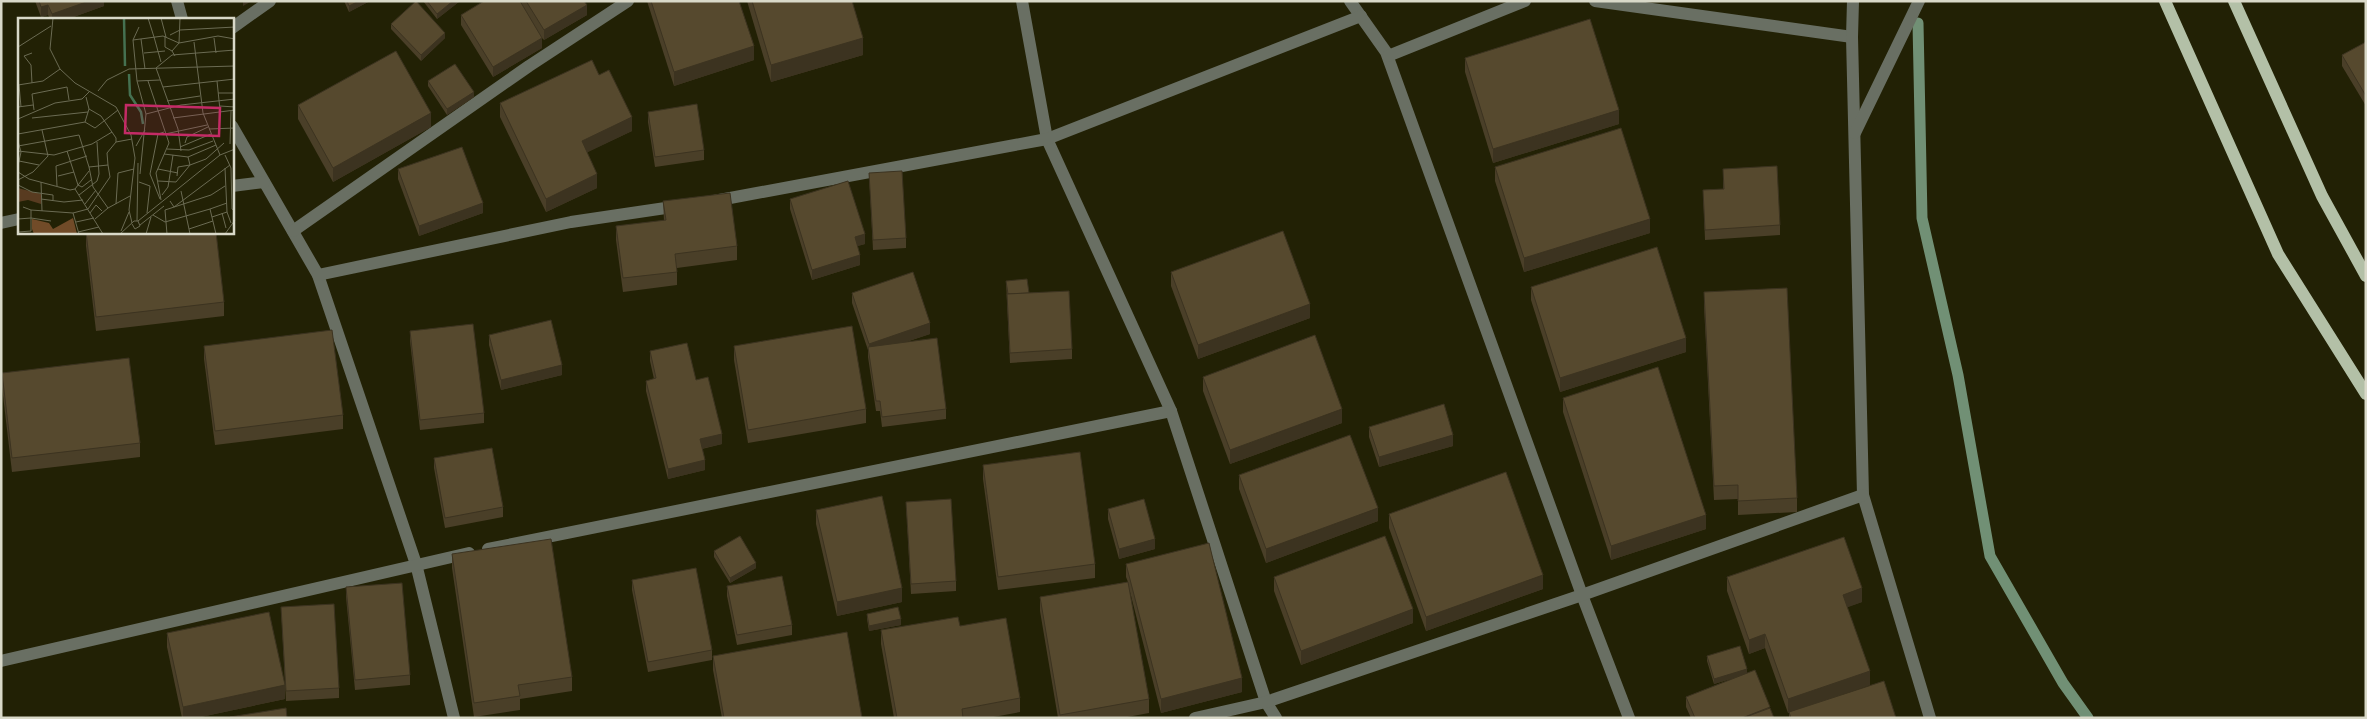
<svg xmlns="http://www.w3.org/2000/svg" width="2367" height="719" viewBox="0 0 2367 719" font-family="Jost,sans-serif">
<rect width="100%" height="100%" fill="#222105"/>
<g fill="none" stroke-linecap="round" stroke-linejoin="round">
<path stroke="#719075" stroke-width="11" d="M1918,23l4,195 36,157 32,181 73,127 25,35"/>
<g stroke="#696f63" stroke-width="12">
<path d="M177,1l5,18"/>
<path d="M1022,1l25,138 124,272 95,291 10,16"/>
<path d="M1350,1l36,51 196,543 47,123"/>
<path d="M1595,1l257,36"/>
<path d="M1853,1l-1,36 11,458 67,223"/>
<path d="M232,28l38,-27"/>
<path d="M1388,56l137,-55"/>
<path d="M232,126l86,149 98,289 38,154"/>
<path d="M1855,133l64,-132"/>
<path d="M232,186l32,-4"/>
<path d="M714,201l333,-62 314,-123"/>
<path d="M1,223l18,-4"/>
<path d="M293,231l236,-165 99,-65"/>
<path d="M318,275l253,-53 108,-16"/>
<path d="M488,549l683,-138"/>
<path d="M1,661l468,-108"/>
<path d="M1195,718l71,-16 316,-107 281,-100"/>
</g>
<g stroke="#b3c0a7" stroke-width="12">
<path d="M2165,1l113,253 88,140"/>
<path d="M2234,1l88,195 44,80"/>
</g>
</g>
<g fill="#4a3f28">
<path d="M35,1h69v5l-36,13h-18l-2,-4 -7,2z"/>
<path d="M344,1h26l-21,11z"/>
<path d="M423,1h37l-23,18z"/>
<path d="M520,1h64l3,14 -43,25 -2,-2v10l-49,29 -32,-52v-10z"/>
<path d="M647,1h92l15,59 -80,26z"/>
<path d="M747,1h105l11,54 -92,27z"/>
<path d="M391,24l54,14 -24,23 -30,-32z"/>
<path d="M2366,42v64l-24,-40v-11z"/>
<path d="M1465,58l154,66 -126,39 -28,-91z"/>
<path d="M599,75l33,56 -45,21 10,36 -51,24 -46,-95v-14z"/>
<path d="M428,81l46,16 -27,18 -19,-29z"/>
<path d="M298,105l133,22 -98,55 -35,-63z"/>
<path d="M648,112l56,38v10l-49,7 -7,-45z"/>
<path d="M1495,167l155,66 -126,39 -29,-91z"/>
<path d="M398,169l85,44 -64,23 -21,-57z"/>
<path d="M1723,169l57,56v10l-75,5 -2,-50 20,-1z"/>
<path d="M869,173l37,65v10l-33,2z"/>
<path d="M790,199l75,45 -8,2 3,19 -48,15 -22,-71z"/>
<path d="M663,201l74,45v14l-60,8v17l-54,7 -7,-52v-14l48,-5z"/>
<path d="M86,232l138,70v14l-128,15 -10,-85z"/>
<path d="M1171,272l139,46 -112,41 -27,-73z"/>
<path d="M1006,281l23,12 43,56v10l-62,4z"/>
<path d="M1531,287l155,65 -126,40 -29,-92z"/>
<path d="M1704,292l93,206v14l-59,3v-16l-24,1 -10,-194z"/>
<path d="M852,293l78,41 -24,8 40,67v10l-64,8 -2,-16h-4l-8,-54v-7l-16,-47z"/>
<path d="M410,331l74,82v10l-64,7 -10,-89z"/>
<path d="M489,335l73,40 -61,15 -12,-45z"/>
<path d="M204,346l139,69v14l-128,16 -11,-86z"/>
<path d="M734,346l132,63v14l-118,20 -14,-83z"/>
<path d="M650,351l46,29 26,64 -20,5 3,21 -37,9 -22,-88v-10l8,-2 -4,-18z"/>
<path d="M2,373l138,70v14l-128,15 -10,-85z"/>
<path d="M1203,377l139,46 -112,41 -27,-73z"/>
<path d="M1563,398l143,131 -95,31 -48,-148z"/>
<path d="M1369,427l84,19 -74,21 -10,-30z"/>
<path d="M434,458l69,49v10l-58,11 -11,-60z"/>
<path d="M983,465l112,99v14l-97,12 -15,-111z"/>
<path d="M1239,475l139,46 -112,42 -27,-74z"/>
<path d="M906,502l50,79v10l-45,3z"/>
<path d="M1108,509l47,40 -36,10 -11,-40z"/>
<path d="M816,510l86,92 -65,14 -21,-92z"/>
<path d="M1389,514l154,75 -117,42 -37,-103z"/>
<path d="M714,551l42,17 -26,15 -16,-26z"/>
<path d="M452,554l120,123v14l-52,8v11l-46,7 -22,-149z"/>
<path d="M1126,564l116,128 -81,21 -32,-125 20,111v14l-27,5h-64l-18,-107v-14l88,-15 -2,-5z"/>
<path d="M1274,577l139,46 -112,42 -27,-74z"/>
<path d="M1727,577l135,25 -15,5 23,78 -30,10 56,23h-107v-5h-1l-23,-65 -16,6 -22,-63z"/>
<path d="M632,580l80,70v10l-64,12 -16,-82z"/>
<path d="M727,586l65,39v10l-55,10 -10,-49z"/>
<path d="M346,587l64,88v10l-55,5 -9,-93z"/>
<path d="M281,607l58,81v10l-53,3z"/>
<path d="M867,614l34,11 -32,6 -2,-12z"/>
<path d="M960,626l60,72v14l-32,6h-94l-13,-74v-14z"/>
<path d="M167,633l118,66 -89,19h-14l-15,-71z"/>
<path d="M713,656l149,62h-140l-9,-48z"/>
<path d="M1707,656l40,17 27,45h-83l-5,-11v-10l48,-19 -20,6 -7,-23z"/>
</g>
<g fill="#3c3320">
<path d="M89,1h15v5l-36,13h-16v-5z"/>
<path d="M243,1h9l-9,5z"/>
<path d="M359,1h11l-21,11v-6z"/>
<path d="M453,1h7l-23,18v-5z"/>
<path d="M48,5v10l-7,2v-10z"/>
<path d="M587,5v10l-43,25v-10z"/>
<path d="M445,33v5l-24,23v-6z"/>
<path d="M542,38v10l-49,29v-10z"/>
<path d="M863,38v17l-92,27v-17z"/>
<path d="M754,46v14l-80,26v-14z"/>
<path d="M474,92v5l-27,18v-6z"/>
<path d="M1619,110v14l-126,39v-14z"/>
<path d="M431,113v14l-98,55v-14z"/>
<path d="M632,117v14l-50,24v-14z"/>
<path d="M597,174v14l-51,24v-13z"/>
<path d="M483,203v10l-64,23v-10z"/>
<path d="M1650,219v14l-126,39v-14z"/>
<path d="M865,234v10l-10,3v-10z"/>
<path d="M860,255v10l-48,15v-10z"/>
<path d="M1310,304v14l-112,41v-14z"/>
<path d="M930,323v11l-61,20v-10z"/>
<path d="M1686,338v14l-126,40v-14z"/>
<path d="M562,365v10l-61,15v-10z"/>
<path d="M1342,409v14l-112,41v-14z"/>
<path d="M722,434v10l-22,5v-10z"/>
<path d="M1453,435v11l-74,21v-10z"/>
<path d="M705,460v10l-37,9v-10z"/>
<path d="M1378,508v13l-112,42v-14z"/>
<path d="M1706,515v14l-95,31v-14z"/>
<path d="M1155,539v10l-36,10v-10z"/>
<path d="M756,563v5l-26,15v-5z"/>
<path d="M1543,575v14l-117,42v-14z"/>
<path d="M902,588v14l-65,14v-14z"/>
<path d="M1862,588v14l-19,7v-14z"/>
<path d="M1413,609v14l-112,42v-14z"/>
<path d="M901,619v6l-32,6v-5z"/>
<path d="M1765,634v14l-16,6v-14z"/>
<path d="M1747,669v5l-33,10v-5z"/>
<path d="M1870,671v14l-82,28v-14z"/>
<path d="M1242,678v14l-81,21v-14z"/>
<path d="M285,685v14l-89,19h-13v-11z"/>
</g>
<g fill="#56492e" stroke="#3c3320">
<path d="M39,1h50l-37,13 -4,-9 -7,2z"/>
<path d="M347,1h12l-10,5z"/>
<path d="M416,1l29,32 -24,22 -30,-31z"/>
<path d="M427,1h26l-16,13z"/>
<path d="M484,1h36l22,37 -49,29 -32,-52z"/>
<path d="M526,1h58l3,4 -43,25z"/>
<path d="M651,1h88l15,45 -80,26z"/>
<path d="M752,1h100l11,37 -92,27z"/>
<path d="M1590,19l29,91 -126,39 -28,-91z"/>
<path d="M2366,42v54l-24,-41z"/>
<path d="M396,51l35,62 -98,55 -35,-63z"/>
<path d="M592,60l7,15 10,-5 23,47 -50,24 15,33 -51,25 -46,-96z"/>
<path d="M455,64l19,28 -27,17 -19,-28z"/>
<path d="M697,104l7,46 -49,7 -7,-45z"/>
<path d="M1621,128l29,91 -126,39 -29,-91z"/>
<path d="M462,147l21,56 -64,23 -21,-57z"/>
<path d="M1777,166l3,59 -75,5 -2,-40 21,-1 -1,-20z"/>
<path d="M902,171l4,67 -33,2 -4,-67z"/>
<path d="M848,181l17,53 -10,3 5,18 -48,15 -22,-71z"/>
<path d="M730,193l7,53 -62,8 2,18 -54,6 -7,-52 50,-6 -3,-19z"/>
<path d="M1283,231l27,73 -112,41 -27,-73z"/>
<path d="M86,232h130l8,70 -128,15z"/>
<path d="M1657,247l29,91 -126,40 -29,-91z"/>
<path d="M913,272l17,51 -61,21 -17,-51z"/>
<path d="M1027,279l2,14 -21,1 -2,-13z"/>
<path d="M1787,288l10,210 -59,3v-16l-24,1 -10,-194z"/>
<path d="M1069,291l3,58 -62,4 -3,-59z"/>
<path d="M551,320l11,45 -61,15 -12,-45z"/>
<path d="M473,324l11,89 -64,7 -10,-89z"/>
<path d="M852,326l14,83 -118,21 -14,-84z"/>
<path d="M332,330l11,85 -128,16 -11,-85z"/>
<path d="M1315,335l27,74 -112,41 -27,-73z"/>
<path d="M937,338l9,71 -64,8 -2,-16h-4l-8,-54z"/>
<path d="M687,343l9,37 12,-3 14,57 -22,5 5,21 -37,9 -22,-88 10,-3 -6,-27z"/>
<path d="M129,358l11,85 -128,15 -10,-85z"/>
<path d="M1658,367l48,148 -95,31 -48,-148z"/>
<path d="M1444,404l9,31 -74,22 -10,-30z"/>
<path d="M1350,435l28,73 -112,41 -27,-74z"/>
<path d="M492,448l11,59 -58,11 -11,-60z"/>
<path d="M1080,452l15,112 -97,13 -15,-112z"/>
<path d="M1506,472l37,103 -117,42 -37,-103z"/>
<path d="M882,496l20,92 -65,14 -21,-92z"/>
<path d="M951,499l5,82 -45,3 -5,-82z"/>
<path d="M1144,499l11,40 -36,10 -11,-40z"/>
<path d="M740,536l16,27 -26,15 -16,-27z"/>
<path d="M1385,536l28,73 -112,42 -27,-74z"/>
<path d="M1844,537l18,51 -19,7 27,76 -82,28 -23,-65 -16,6 -22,-63z"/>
<path d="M551,539l21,138 -54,8 2,11 -46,7 -22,-149z"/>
<path d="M1209,543l33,135 -81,21 -35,-135z"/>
<path d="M696,568l16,82 -64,12 -16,-82z"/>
<path d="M782,576l10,49 -55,10 -10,-49z"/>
<path d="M1128,582l21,117 -89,16 -20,-118z"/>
<path d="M402,583l8,92 -55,5 -9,-93z"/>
<path d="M334,604l5,84 -53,3 -5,-84z"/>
<path d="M898,607l3,12 -32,7 -2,-12z"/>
<path d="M269,612l16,73 -102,22 -16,-74z"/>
<path d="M958,617l2,9 46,-8 14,80 -58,11 1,9h-66l-16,-88z"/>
<path d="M847,632l15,86h-138l-11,-62z"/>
<path d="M1740,646l7,23 -33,10 -7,-23z"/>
<path d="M1755,670l15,37 -28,11h-47l-9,-21z"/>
<path d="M1884,681l12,37h-105l-2,-6z"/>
<path d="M286,708l1,10 -57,-1z"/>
<path d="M1770,708l4,10h-31z"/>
</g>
<g transform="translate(18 18)">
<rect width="216" height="216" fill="#222105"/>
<path d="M0,170l23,6v10l-13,-4 -10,2z" fill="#583b20"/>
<path d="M55,200l4,16h-43l-2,-5v-10l17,4 4,6z" fill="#714b28"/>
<path fill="none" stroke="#457151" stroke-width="2.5" d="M106,0l1,48M111,56l1,21 11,17 2,12"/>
<path fill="none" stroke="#6b6b53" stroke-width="1" d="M35,0l-3,31 10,20 15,14 41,24 15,28 4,23 -6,52 3,13M130,0l6,19M143,0l5,19M121,9l-6,13 4,41 9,33 -6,60M152,17l10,-5 55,-3M147,18v11l7,4M136,19l7,25M196,20l2,15M123,21l4,30M115,22l30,-4 16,7 39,-7 17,3M176,24l9,71 17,42M0,29l33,-21M14,35l-8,3 7,9 1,18M126,35l21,-2M157,38l-3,-5 7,-8 1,-25M138,50l22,61 3,22M138,50l16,-13 63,-5M119,63l23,-1M130,63l21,62 -13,30 5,27M199,63l3,29M0,67l25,-4 17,-12M1,67l2,22M145,69l72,-8M80,73l9,-11 22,-11 106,-3M200,75h17M149,83l33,-5M202,88l15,1M0,89l15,-2M71,91l12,7 15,22v4l-9,11 1,12 -19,2 4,20 15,21M16,92l-2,-16 35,-7 2,13M128,96l35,-9 54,-6M14,100l56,-6M155,100l62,-8M0,101l37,-16 27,-4 8,-8M67,104l4,-13 -3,-12M191,111l26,-1M0,116l67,-12 10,6 23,-18M147,116l42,-9M0,123l3,11 -3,14M98,124l16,-3M167,125l2,-6 21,-10M212,126l1,-33M0,128l61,-11 10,32M118,128l9,-16M162,129l31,-13M149,131l22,1 24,-9M0,133l36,4 38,-11 20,-12M49,133l11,34M146,136l24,3 28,-12M207,137l6,13 1,41 3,2M1,143l20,4M207,150l2,44 4,11M140,151l20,4M0,154l11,7 41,11 5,-1 14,-18M40,158l16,-4M159,158l1,-9 12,-2 -2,-8M0,162l15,-8 15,-16 -6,-26M140,163l18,1 14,-17 16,-6 18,-16M23,164l1,29M121,164l11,4 -3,27M0,167l14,7 21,3v5M60,167l4,2 9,-7M39,168l-1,-20 31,-10M57,171l28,45M163,173l9,43M61,177l18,-14 2,-7 -2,-32M144,177l6,-8 5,-32M23,181l23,3 19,-2M142,181l-10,-25 8,-40 6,-2M152,183l4,6 56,-42M67,186l11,-14M98,186l2,-31 16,-4M5,189l8,3 42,3 15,-4 22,-32 -2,-12M192,191l17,-6M55,195l6,21M72,195l6,-8 6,6M204,195l4,15M135,197l12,7 45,-13 6,25M194,199l15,-5M0,201l13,-1 20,3M77,201l13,-11 22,-12M119,203l1,-58M120,203l82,-66 15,-6M58,204l18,-4M122,207l24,-19M171,211l24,-8M103,213l8,-19M0,214l13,-1v-21M60,214l21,-5M102,216l14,-13h4l2,5 -5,3 -3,-5M128,216l5,-17M149,216l-2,-24 46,-15 14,-9M207,216l10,-14"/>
<path fill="#c42b66" fill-opacity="0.15" stroke="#c42b66" stroke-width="2.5" d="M108,87l94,3 -1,28 -94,-3z"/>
<rect width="216" height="216" fill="none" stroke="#d9d9c9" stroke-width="2.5"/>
</g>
<rect width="2367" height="719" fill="none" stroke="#d9d9c9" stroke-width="5"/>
</svg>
